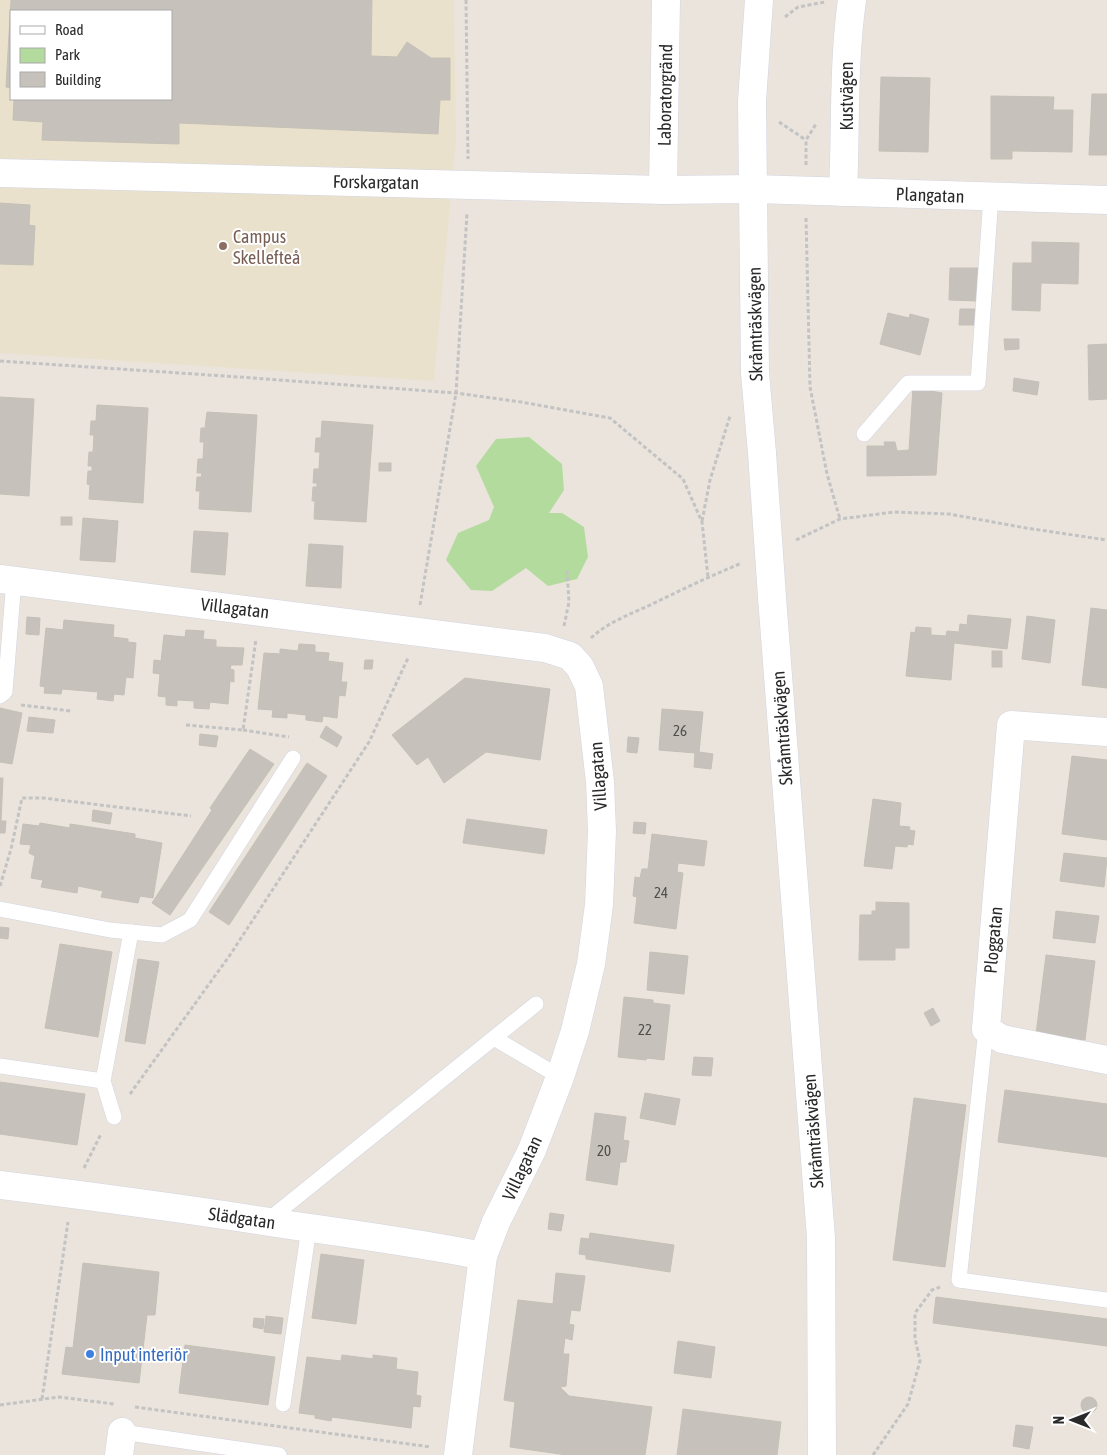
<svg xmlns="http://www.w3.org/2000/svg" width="1107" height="1455" viewBox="0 0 1107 1455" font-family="'Asap Condensed',sans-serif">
<rect width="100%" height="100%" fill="#eae4dc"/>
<path fill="#eae1cd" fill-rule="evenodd" d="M0,0h454l2,138 -22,243 -434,-28zM11,11h160v88h-160z"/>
<path fill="#b3db9e" d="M529,437l33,27 2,26 -15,23h13l22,14 4,30 -11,22 -29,7 -22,-18 -34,23 -21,-1 -25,-30 12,-27 31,-13 5,-13 -18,-41 20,-27z"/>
<g fill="#c6c2bb" stroke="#c5c0b6">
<path d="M11,0h361l-1,56 26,1 10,-15 24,16h19v42h-10l-2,34 -259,-11v21l-137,-4 1,-18 -30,-2 1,-21h157v-88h-160v77l-5,-1z"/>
<path d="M881,77l49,1 -2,74 -49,-1z"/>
<path d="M1092,94h15v61h-18z"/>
<path d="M991,96l63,1 -1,13h20l-1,42 -60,-1v8h-21z"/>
<path d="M0,203l30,2 -1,20 6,1 -2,39 -33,-1z"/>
<path d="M1032,242l47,1 -1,41 -37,-1 -1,28 -28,-1 1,-47h19z"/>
<path d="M950,268h28v33l-29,-1z"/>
<path d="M960,309h15v16h-16z"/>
<path d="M888,313l21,5 1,-4 19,5 -9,36 -40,-11z"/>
<path d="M1004,339h15v10l-14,1z"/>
<path d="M1107,344v55l-18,1 -1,-55z"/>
<path d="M1014,378l25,4 -2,13 -24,-4z"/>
<path d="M913,388l29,5 -6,82 -69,1v-30h18l-1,-4h11l2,9 12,-1z"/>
<path d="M0,397l34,2 -5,97 -29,-2z"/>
<path d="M97,405l51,3 -5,95 -54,-4 1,-14 -3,-1 1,-13h4v-5h-4l1,-14h4l1,-17h-4l1,-14h5z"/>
<path d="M207,412l50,3 -6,97 -52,-3 1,-18h-4l1,-14h4l1,-4h-5l1,-14h5l1,-17h-4l1,-14h4z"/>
<path d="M322,421l51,4 -7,97 -52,-3 1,-18h-3l1,-14h4v-4h-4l1,-14h5l1,-17h-5l1,-14h5z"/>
<rect x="379" y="463" width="12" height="8"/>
<rect x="61" y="517" width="11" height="8"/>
<path d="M83,518l35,3 -3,41 -35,-2z"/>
<path d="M194,531l34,2 -3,42 -34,-3z"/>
<path d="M309,544l34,2 -2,42 -35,-2z"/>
<path d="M1091,608l16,2v78l-25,-3z"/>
<path d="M968,615l43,4 -4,30 -53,-6 -3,37 -45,-4 5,-44 4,1 1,-6 15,1v7l15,1 1,-5 12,1 1,-8 7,1z"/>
<path d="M1027,616l28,4 -5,43 -28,-4z"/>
<path d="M27,617l13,1 -1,17 -13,-1z"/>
<path d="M64,620l50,5 -1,12 15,2v3l8,1 -3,35 -7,-1 -2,18 -10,-1 -1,7 -16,-2 1,-7 -36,-3 -1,5 -17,-1 1,-6 -5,-1 6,-58 17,2z"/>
<path d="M186,630l18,1 -1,8 13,1v7l28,1 -2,17h-11l-1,4 4,1v12l-4,-1 -2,23 -18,-2 -1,7 -15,-1v-7l-17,-1v6l-11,-1v-8l-8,-1 2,-22 -7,-1 1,-13 7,1 3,-26 21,2z"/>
<path d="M299,644l16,1v7l14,1 -1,8 15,2 -2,19h6l-2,14 -6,-1 -2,23 -14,-2 -1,6 -16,-2v-5l-19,-2v5l-15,-1 1,-7 -15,-1 6,-56 16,1v-5l18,2z"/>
<rect x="992" y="651" width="10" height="16"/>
<path d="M365,660h8l-1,9h-8z"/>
<path d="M465,678l85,11 -10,71 -54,-8 -42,31 -16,-26 -11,8 -25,-30z"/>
<path d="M0,708l22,5 -10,51 -12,-2z"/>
<path d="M662,709l41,3 -4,40 14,2 -2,15 -17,-2 1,-14 -36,-3z"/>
<path d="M29,717l26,3 -2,13 -26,-2z"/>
<path d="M326,726l16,11 -5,10 -17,-10z"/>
<path d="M200,734l18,2 -2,11 -17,-2z"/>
<path d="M628,737l11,1 -2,15 -10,-1z"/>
<path d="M250,749l24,15 -104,151 -18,-12 60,-93 -2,-2z"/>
<path d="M1072,756l35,4v80l-45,-6z"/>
<path d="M307,763l20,13 -98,149 -20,-13z"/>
<path d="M0,778h3l-2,43h5l-1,12h-5z"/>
<path d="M873,799l28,4 -2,23 11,1 -1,3 6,1 -2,14 -5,-1 -1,3 -12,-1 -3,23 -28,-3z"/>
<path d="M93,810l19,3 -2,11 -18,-3z"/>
<path d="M467,819l80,11 -3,24 -81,-11z"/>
<path d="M634,822l12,1 -1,11 -12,-1z"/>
<path d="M40,823l30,5v-4l65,10v4l27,5 -9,55 -13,-2 -2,7 -37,-6 2,-6 -25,-5 -1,7 -36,-6 2,-7 -12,-2 4,-22 -6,-3 2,-8 -11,-1 3,-20 16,2z"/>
<path d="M652,834l55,7 -3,25 -26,-3 -1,9 6,1 -7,56 -42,-6 3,-26 -4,-1 2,-19 5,1 2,-9h6z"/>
<path d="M1064,853l43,5 -3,29 -44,-6z"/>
<path d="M876,902l33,1v45h-14v12h-36l1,-45h12v-4h4z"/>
<path d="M1056,911l43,5 -4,27 -42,-5z"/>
<path d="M0,927l9,1 -1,11 -8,-1z"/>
<path d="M60,944l52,8 -14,85 -53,-9z"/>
<path d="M650,952l38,4 -4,38 -37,-4z"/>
<path d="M1046,955l49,6 -10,79 -49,-6z"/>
<path d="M138,959l21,3 -14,82 -20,-3z"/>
<path d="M624,997l29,3v3l17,2 -6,55 -17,-2 -1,2 -28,-3z"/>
<path d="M933,1008l7,13 -9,5 -7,-13z"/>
<path d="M694,1057l19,1 -2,18 -19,-1z"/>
<path d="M0,1082l85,12 -8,51 -77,-11z"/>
<path d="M1005,1090l102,14v53l-109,-15z"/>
<path d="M645,1093l35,6 -5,26 -35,-7z"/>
<path d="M914,1098l52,7 -21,162 -52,-7z"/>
<path d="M595,1113l31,4 -3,23 6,1 -3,21h-6l-3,23 -31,-5z"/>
<path d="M550,1213l14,2 -3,16 -13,-2z"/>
<path d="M590,1233l84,12 -4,27 -84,-13v-4l-7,-1 2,-16 8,1z"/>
<path d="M321,1254l43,6 -8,64 -44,-6z"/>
<path d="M83,1263l76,9 -4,43h-8l-8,68 -77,-9 4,-27 7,1z"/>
<path d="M556,1273l29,3 -5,35 -9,-1 -2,14 5,1 -2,15 -7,-2 -2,16h6l-3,32 -6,1 9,9 83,11 -7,48h-78l-57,-8 5,-45 -11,-2 14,-100 35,4z"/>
<path d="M936,1297l171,22v27l-174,-23z"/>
<path d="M266,1316l17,2 -2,16 -17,-2z"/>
<path d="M254,1318l10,1 -1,10 -10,-2z"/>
<path d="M678,1341l37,6 -4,31 -37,-5z"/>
<path d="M185,1345l90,12 -7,48 -89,-12z"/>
<path d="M342,1355l31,4v-4l24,3 -1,11 22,3 -2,23 5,1 -1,11 -7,-1 -2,22 -79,-11 -1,4 -16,-3v-3l-16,-2 8,-56 34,4z"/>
<circle cx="1089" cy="1405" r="8"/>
<path d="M683,1409l98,13 -4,33h-100z"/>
<path d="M1016,1425l17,2 -4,22 -16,-3z"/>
</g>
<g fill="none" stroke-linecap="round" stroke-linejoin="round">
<defs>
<g id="lane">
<path d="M864,434l44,-51h70l13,-187"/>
<path d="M0,696l5,-4 9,-112"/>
<path d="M0,909l110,21 52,5 28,-15 103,-162"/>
<path d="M986,1029l-27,251 148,20"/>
<path d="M494,1038l66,39"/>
<path d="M0,1066l103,15 28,-149"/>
<path d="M103,1081l11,36"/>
<path d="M267,1221l269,-217"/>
<path d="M283,1404l26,-176"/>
<path d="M122,1432l157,23"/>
</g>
<g id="street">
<path d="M0,173l663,17 89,-1 355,11"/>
<path d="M663,190l3,-190"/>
<path d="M843,192c3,-64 0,-128 9,-192"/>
<path d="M0,579l545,69 25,8 10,11 9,19 11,96 2,49 -3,74 -8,59 -16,67 -15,46 -28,73 -36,72 -13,34 -25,199"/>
<path d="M1107,732l-96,-7 -25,304 16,10 105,21"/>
<path d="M0,1185c97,12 193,25 289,40 65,9 130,18 194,31"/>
<path d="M119,1455l3,-23"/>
</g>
<g id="secondary">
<path d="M759,0l-7,101 3,272 7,80"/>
<path d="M772,597l49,641 1,217"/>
</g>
</defs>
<use href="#lane" stroke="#d2d5e1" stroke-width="16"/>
<use href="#street" stroke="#d2d5e1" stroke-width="29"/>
<use href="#secondary" stroke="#d2d5e1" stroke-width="29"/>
<g stroke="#c3c3c3" stroke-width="3" stroke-dasharray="4 2.5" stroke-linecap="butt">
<path d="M466,0l2,159"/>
<path d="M785,17l13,-10 27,-5"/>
<path d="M779,122l27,18"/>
<path d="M806,165v-25l10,-16"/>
<path d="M806,218l4,169 17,87 13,45"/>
<path d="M0,361l239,16 217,16 65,9 89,16 73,61 19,43 6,55"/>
<path d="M702,521l8,-41 20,-64"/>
<path d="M796,540l44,-21 54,-7 55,2 77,14 81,12"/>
<path d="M420,605l36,-212 11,-180"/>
<path d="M564,626l5,-24 -2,-31"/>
<path d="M591,638c16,-15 37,-23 57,-32 31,-15 62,-30 94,-43"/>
<path d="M21,705l50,6"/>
<path d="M186,725l57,5 13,-91"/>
<path d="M243,730l46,7"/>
<path d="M0,886l11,-37 11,-51h21l148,18"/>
<path d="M130,1094l100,-139 139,-213 39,-84"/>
<path d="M84,1168l17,-34"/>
<path d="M42,1399l26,-177"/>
<path d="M0,1405l59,-8 55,7"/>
<path d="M135,1407l296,40"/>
<path d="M873,1455l35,-51 12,-43 -5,-23v-25l17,-23 8,-3"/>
</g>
<use href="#lane" stroke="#fff" stroke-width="15"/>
<use href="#street" stroke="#fff" stroke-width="28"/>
<use href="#secondary" stroke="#fff" stroke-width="28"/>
<defs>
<path id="secondary-bridge" d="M762,453l10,144"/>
</defs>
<use href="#secondary-bridge" stroke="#d2d5e1" stroke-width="29" stroke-linecap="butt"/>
<use href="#secondary-bridge" stroke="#fff" stroke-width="28"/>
</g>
<circle fill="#8d6e63" stroke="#fff" stroke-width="2" cx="223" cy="246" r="5"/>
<circle fill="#3f7fe0" stroke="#fff" stroke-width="2" cx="90" cy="1354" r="5"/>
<g text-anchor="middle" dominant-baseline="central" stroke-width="4" stroke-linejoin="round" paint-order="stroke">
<g font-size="15" fill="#504f4e">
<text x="680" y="730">26</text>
<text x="661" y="892">24</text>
<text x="645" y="1029">22</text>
<text x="604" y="1150">20</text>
</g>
<g font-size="18" fill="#292929" stroke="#fff">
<text transform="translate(665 95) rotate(-89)">Laboratorgränd</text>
<text transform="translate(846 96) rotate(-90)">Kustvägen</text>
<text transform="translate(376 182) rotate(1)">Forskargatan</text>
<text transform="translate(930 195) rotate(2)">Plangatan</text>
<text transform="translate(755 324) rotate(-91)">Skråmträskvägen</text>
<text transform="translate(235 608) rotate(7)">Villagatan</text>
<text transform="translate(782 728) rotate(-94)">Skråmträskvägen</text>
<text transform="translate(598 776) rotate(-94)">Villagatan</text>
<text transform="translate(993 940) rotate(-85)">Ploggatan</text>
<text transform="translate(813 1131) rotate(-94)">Skråmträskvägen</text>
<text transform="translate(522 1168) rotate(-65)">Villagatan</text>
<text transform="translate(242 1218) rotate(8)">Slädgatan</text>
</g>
<g font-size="18" fill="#785e54" stroke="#fff" text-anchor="start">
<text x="233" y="236">Campus<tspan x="233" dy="21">Skellefteå</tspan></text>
</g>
<g font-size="18" fill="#366cbe" stroke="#fff" text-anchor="start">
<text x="100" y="1354">Input interiör</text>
</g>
</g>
<rect x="10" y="10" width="162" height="90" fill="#ffffff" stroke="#a9a9a9"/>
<rect x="20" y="26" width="25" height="8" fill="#ffffff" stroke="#a9a9a9"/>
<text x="55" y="35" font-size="15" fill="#292929">Road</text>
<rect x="20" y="48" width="25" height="15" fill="#b3db9e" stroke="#a9a9a9"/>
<text x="55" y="60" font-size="15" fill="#292929">Park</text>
<rect x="20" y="72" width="25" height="15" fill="#c6c2bb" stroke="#a9a9a9"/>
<text x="55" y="85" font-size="15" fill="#292929">Building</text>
<g transform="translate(1072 1420) rotate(270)" stroke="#ffffff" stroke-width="4" paint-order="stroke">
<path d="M0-4L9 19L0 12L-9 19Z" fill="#292929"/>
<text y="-8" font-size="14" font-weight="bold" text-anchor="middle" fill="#292929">N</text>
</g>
</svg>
